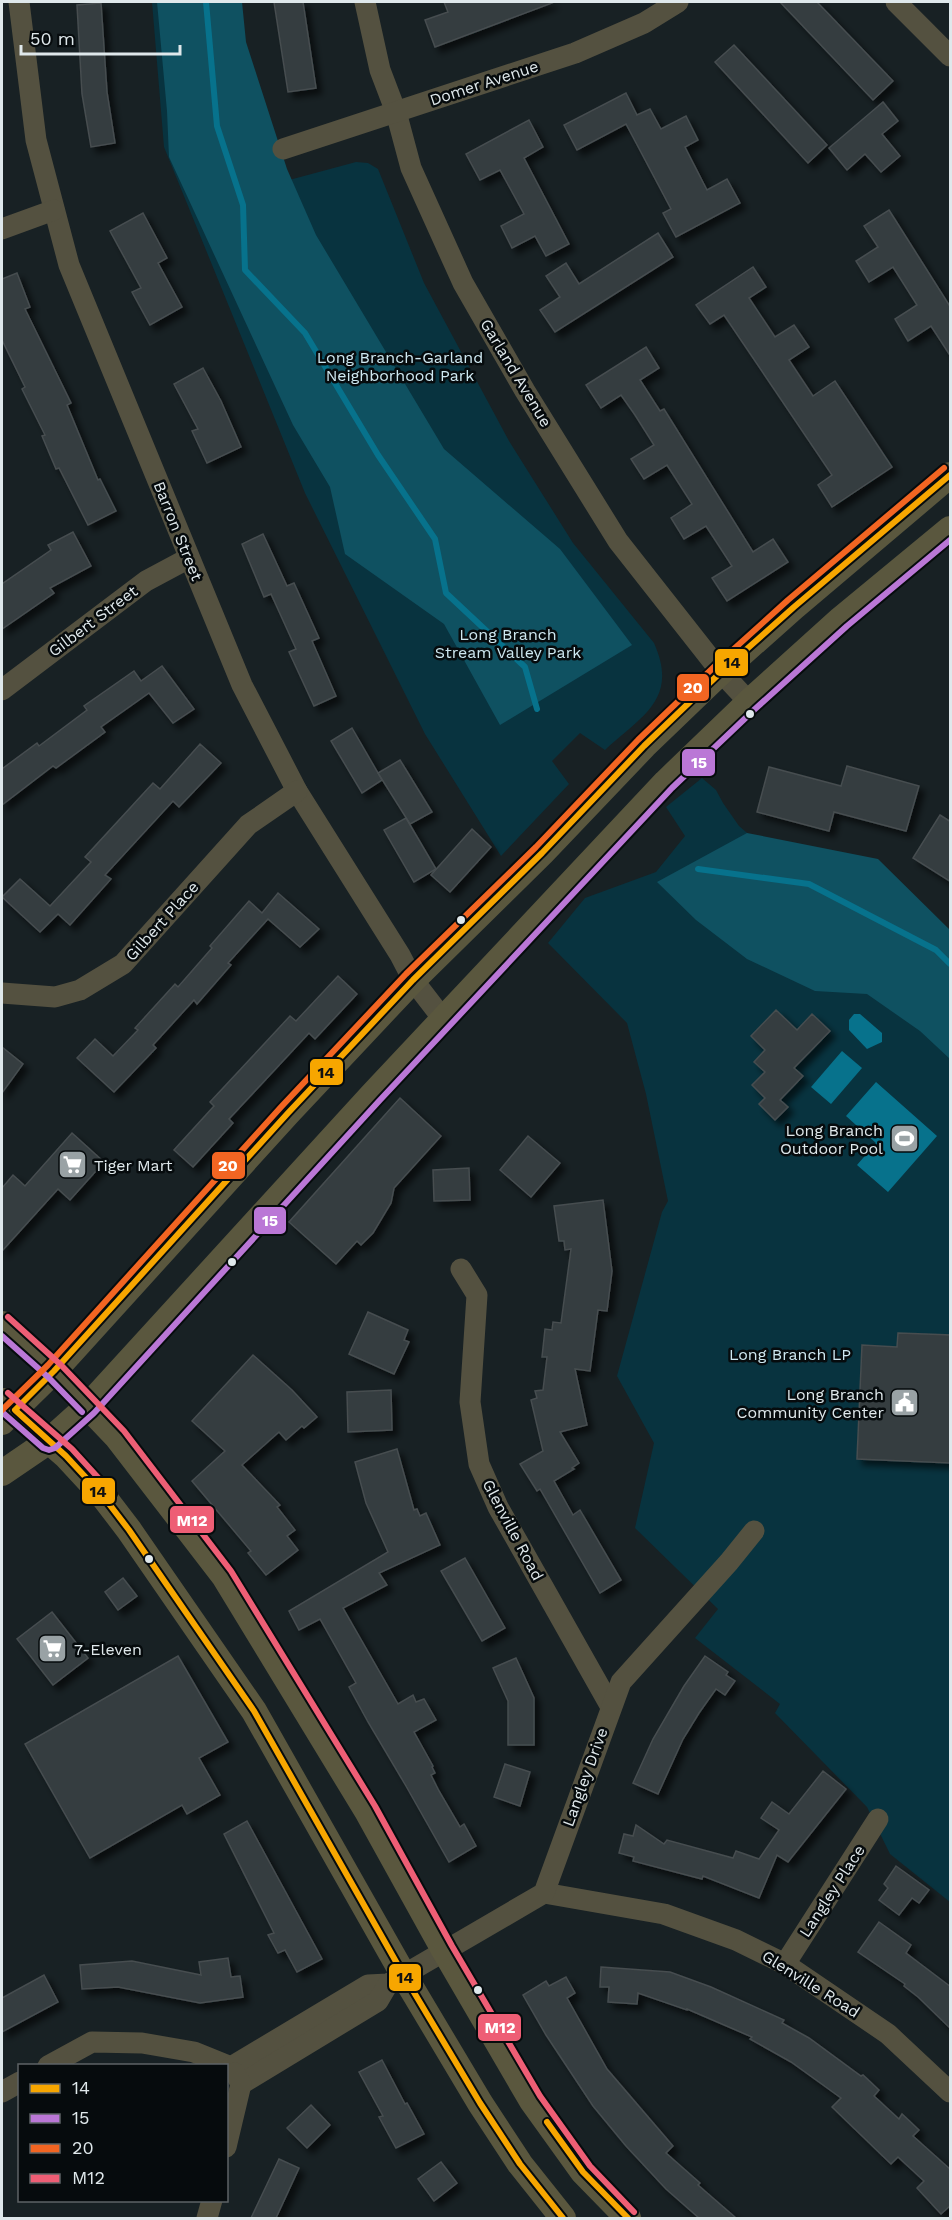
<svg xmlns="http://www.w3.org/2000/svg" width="952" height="2220" viewBox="0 0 952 2220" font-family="'Work Sans',sans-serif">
<defs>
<filter id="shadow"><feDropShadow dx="5.5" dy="5.5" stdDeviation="3" flood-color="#0009"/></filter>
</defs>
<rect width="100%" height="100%" fill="#182124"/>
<g fill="#08333f">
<path d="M152,2h69l27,189 108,-29 12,1 10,6 46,114 85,158 64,102 81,100c25,56 -12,73 -49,107l-25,-17 -28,28 17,23 -68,72 -76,-122 -120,-241 -141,-346z"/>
<path d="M702,778l14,12 7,13 16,23 21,18 190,101v957l-60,-48 -23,-47 -92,-94 5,-9 -85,-66 23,-29 -83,-81 19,-85 -37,-67 45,-164 6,-11 -22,-107 -19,-71 -79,-80 37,-45 71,-26 29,-36 -19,-29z"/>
</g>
<g fill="#0f5161">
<path d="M157,2h85l4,40 41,127 29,66 128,214 116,100 72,96 -132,80 -56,-101 -99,-70 -15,-67 -37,-62 -124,-268 -2,-46z"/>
<path d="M747,833l131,26 72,71v129l-30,-28 -53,-37 -52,-3 -68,-32 -51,-39 -39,-38z"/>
</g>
<g fill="#07728c">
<path d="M854,1014h6l22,19v9l-15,7 -18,-19v-10z"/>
<path d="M842,1051l20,17 -31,36 -20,-17z"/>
<path d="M876,1082l61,54 -49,56 -31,-27 19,-22 -30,-27z"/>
</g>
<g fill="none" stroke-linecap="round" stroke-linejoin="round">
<g stroke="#07728c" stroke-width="6">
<path d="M206,2l11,124 26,79 2,65 60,63 73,122 57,84 11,54 79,74 12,42"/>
<path d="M698,869l111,15 127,66 14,14"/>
</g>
</g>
<g fill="#353c3f" stroke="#464d50" stroke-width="1.5" filter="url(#shadow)">
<path d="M274,2h29l13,86 -28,4z"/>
<path d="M444,2h107l1,1 -117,44 -10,-27 23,-8z"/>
<path d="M780,2h37l76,79 -20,19z"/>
<path d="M101,3l6,89 8,51 -24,4 -9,-53 -5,-89z"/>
<path d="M734,45l93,100 -19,18 -93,-101z"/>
<path d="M626,93l11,22 13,-6 11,20 25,-13 12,24 -13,7 22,43 20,-11 13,24 -64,34 -13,-24 8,-4 -45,-85 -49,26 -13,-25z"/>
<path d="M883,102l15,19 -16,13 18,22 -19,16 -16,-18 -18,16 -18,-22z"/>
<path d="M529,120l14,27 -19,11 45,86 -23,12 -11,-20 -23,12 -11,-22 23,-12 -24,-44 -20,10 -14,-26z"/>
<path d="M889,210l62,98v49l-20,-31 -23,15 -13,-22 22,-14 -24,-38 -24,15 -13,-21 22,-14 -14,-21z"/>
<path d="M143,213l24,45 -9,5 24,44 -32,18 -18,-33 9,-4 -31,-57z"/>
<path d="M658,233l15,24 -118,75 -15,-22 20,-13 -14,-21 20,-13 13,21z"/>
<path d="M753,267l13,20 -17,11 26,39 19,-12 15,22 -20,13 24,36 22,-15 57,86 -60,40 -14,-22 14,-10 -108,-160 -14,9 -14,-19z"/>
<path d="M17,273l13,34 -5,2 46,94 -4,2 31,75 2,-1 16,32 -28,14 -29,-57 -3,1 -14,-33 3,-1 -23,-46 3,-2 -23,-47v-61z"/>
<path d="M646,347l13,21 -19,12 20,31 4,-2 89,143 20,-13 15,23 -61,39 -15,-23 20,-12 -26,-40 -22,13 -13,-21 21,-14 -25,-39 -23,14 -13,-20 23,-14 -19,-30 -14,-20 -20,13 -15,-23z"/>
<path d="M203,368l18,33 20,46 -34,16 -15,-32 6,-2 -24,-45z"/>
<path d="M73,532l18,34 -41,22 4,5 -52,36v-45l49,-34 -3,-5z"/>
<path d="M263,534l24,52 7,-3 25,55 -7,3 24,55 -22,10 -25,-54 7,-3 -25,-55 -7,3 -22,-53z"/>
<path d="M162,666l32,43 -21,14 -24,-30 -48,34 4,5 -49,36 -3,-2 -51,39v-36l35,-26 2,3 48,-36 -3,-4 50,-35 7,10z"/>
<path d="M352,728l30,52 -20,13 -31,-52z"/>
<path d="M200,744l21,19 -42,44 -6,-6 -68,74 6,4 -41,46 -12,-11 -18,18 -38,-35 18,-18 30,27 41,-44 -6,-5 68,-74 7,6z"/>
<path d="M400,760l32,52 -22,12 -32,-51z"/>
<path d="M847,766l72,20 -13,45 -72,-19 -5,19 -72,-19 12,-45 72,19z"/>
<path d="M940,815l11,7v60l-38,-24z"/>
<path d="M406,818l30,51 -22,13 -30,-52z"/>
<path d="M472,829l19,18 -41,45 -19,-17z"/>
<path d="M278,893l41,36 -19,18 -32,-28 -40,44 3,2 -34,39 -3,-4 -41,45 3,3 -42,44 -37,-34 18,-19 18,17 25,-26 -3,-2 40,-44 3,3 34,-39 -2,-2 39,-45 13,12z"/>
<path d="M338,976l19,18 -42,45 -6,-6 -80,86 4,4 -40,44 -19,-17 40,-44 -4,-4 41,-44 39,-42 6,5z"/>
<path d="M776,1010l21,20 15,-16 18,17 -36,37 9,8 -23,24 8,7 -13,13 -16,-16 6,-6 -13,-13 13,-13 -11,-10 11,-12 -14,-14z"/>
<path d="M2,1047l21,17 -21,29z"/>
<path d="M400,1098l41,38 -47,52 -3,15 -18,30 -12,12 -4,-4 -21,23 -47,-42z"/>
<path d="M72,1133l32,29 -34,38 -12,-11 -56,62v-63l11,-13 12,11z"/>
<path d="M528,1136l32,27 -29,34 -31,-27z"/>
<path d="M469,1168l1,32 -36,1 -1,-31z"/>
<path d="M603,1200l9,71 -5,40 -9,-1 -8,61 -15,-2 12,56 -27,7 19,31 -7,5 2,1 -20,12 19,34 7,-5 41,70 -21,13 -60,-104 -3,2 -17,-27 23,-13 -12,-51 6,-2 -2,-7 8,-1 4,-33h-5l3,-28 7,1 1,-8 8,1 10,-74 -6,1 -1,-9h-5l-5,-35z"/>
<path d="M368,1312l40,18 -4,10 5,2 -15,32 -45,-20z"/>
<path d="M898,1333l53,2v128l-94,-4 5,-114 35,2z"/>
<path d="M253,1355l39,35 25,27 -13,11 -2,-2 -16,14 -7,-8 -37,33 38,40 -3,2 18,23 -8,6 11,14 -32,25 -18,-22 3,-2 -59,-70 33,-30 -33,-30z"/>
<path d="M391,1390l1,40 -44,2 -1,-40z"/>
<path d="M397,1449l17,61 3,-1 3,7 6,-3 14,32 -61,28 8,12 -44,23 55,96 15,-9 3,7 8,-3 12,21 -22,12 19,34 -1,1 3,6 -4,2 8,16 21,36 4,-3 12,22 -27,16 -43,-76 -38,-64 -19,-35 7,-4 -36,-64 -21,11 -10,-19 99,-59 -22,-49 -11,-41z"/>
<path d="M465,1558l40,70 -23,13 -41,-70z"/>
<path d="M123,1578l14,18 -19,14 -13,-18z"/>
<path d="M52,1612l36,46 -35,27 -36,-46z"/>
<path d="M178,1656l50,86 -29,16 21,37 -33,19 -5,-9 -92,53 -65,-114z"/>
<path d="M705,1656l23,16 -2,3 9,6 -10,14 -9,-6 -17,24 -16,26 -25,55 -25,-11 20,-44 31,-53z"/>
<path d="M516,1658l18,40v47h-26v-44l-15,-33z"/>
<path d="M505,1764l25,8 -10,34 -26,-9z"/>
<path d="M823,1771l23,18 -58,73 -11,-7 -18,43 -56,-22 -1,3 -69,-18 1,-4 -15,-4 5,-19 9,2 3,-11 28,19 3,-4 66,18 3,-7 23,8 20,-29 -18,-12 11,-16 17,12z"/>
<path d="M247,1821l75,138 -25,13 -12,-22 -7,3 -10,-18 6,-2 -50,-99z"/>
<path d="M896,1866l33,24 -10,13 -7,-5 -13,17 -20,-15 9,-12 -4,-4z"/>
<path d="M879,1922l32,23 -5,8 45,34v42l-33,-32 -14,-11 1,-2 -47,-32z"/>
<path d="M228,1958l3,19 9,-1 3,21 -43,6 -82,-16 -36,2 -2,-24 52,-4 69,14 -2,-13z"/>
<path d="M601,1967l69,5 41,15 73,33 -2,3 27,15 52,38 2,-1 16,15 -5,6 25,23 3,-5 17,16 -6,6 38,34v35l-10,9 -24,-26 7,-7 -26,-24 -7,7 -59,-57 9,-9 -50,-36 -41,-23 2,-2 -65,-28v1l-49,-17 -1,11 -29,-2 1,-15h-9z"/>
<path d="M44,1975l14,27 -56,30v-34z"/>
<path d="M566,1977l9,16 -8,5 40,71 66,77 -7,7 34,30 -2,2 38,33h-37l-33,-29 -40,-43 -33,-40 -47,-71 -23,-40 23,-14 3,5z"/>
<path d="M382,2060l23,44 2,-1 17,31 -28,14 -17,-31 4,-1 -24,-44z"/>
<path d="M311,2105l19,20 -23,23 -20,-20z"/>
<path d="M279,2159l20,9 -23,50h-25z"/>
<path d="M441,2162l16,21 -23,18 -16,-22z"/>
</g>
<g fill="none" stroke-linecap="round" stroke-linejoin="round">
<g stroke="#545140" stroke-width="21">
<path d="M19,2l17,138 33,125 173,420 55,106 103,164 13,25 30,39"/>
<path d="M365,2l15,68 16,42 15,56 52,115 62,108 93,150 103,131 28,30"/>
<path d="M896,2l54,54"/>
<path d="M283,149l292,-96 69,-30 34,-21"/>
<path d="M2,229l52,-19"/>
<path d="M2,690l144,-109 43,-23"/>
<path d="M2,993l53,4 25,-7 43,-26 125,-139 49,-34"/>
<path d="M461,1269l16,26 -7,107 9,62 19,43 113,200"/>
<path d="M544,1893l120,21 72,26 49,24 103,70 62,58"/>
<path d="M785,1964l93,-145"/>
<path d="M48,2066l44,-24 50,1 52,9 37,15"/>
<path d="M231,2067l137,-82 20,-1 156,-91 77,-211 108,-120 25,-31"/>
<path d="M241,2084l137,-83 10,-17"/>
<path d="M2,2092l18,-10"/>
<path d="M226,2147l15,-63 -6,-11"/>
<path d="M207,2218l5,-18"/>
</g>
<g stroke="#5a573e" stroke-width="26">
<path d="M2,1324l52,47 63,66 107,139 143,235 77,139 88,151 51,71 45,46"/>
<path d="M3,1401l63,55 37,40 26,34 125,181 149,263 77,129 40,61 43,54"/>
<path d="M2,1422l52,-51 234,-258 125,-133 129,-127 102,-107 77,-74 73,-65 156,-132"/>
<path d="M2,1473l47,-32 39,-35 285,-312 293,-312 83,-80 92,-83 109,-90"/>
</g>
<defs>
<g id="bus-1">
<path d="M547,2122l36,50 45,46"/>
<path d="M563,2218l-43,-54 -40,-61 -77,-129 -149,-263 -125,-181 -26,-34 -37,-40 -51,-46 39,-39 234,-258 125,-133 129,-127 102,-107 77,-74 73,-65 156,-132"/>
</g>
<g id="bus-2">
<path d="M2,1336l46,41 34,35"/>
<path d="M2,1412l41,36 6,2 6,-2 39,-35 286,-313 292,-312 83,-79 92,-83 103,-86"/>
</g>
<path id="bus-3" d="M2,1410l46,-45 233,-258 125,-133 130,-127 102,-107 77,-74 73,-66 156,-132"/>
<g id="bus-4">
<path d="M8,1317l53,48 63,66 107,140 144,235 77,140 88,150 50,70 44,46"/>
<path d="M8,1393l64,56 41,45"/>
</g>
</defs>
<use href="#bus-1" stroke="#060b0d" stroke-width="10"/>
<use href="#bus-2" stroke="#060b0d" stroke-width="10"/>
<use href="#bus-3" stroke="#060b0d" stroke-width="10"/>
<use href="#bus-4" stroke="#060b0d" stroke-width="10"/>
<use href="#bus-1" stroke="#f7a600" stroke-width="6"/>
<use href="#bus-2" stroke="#ba77d6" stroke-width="6"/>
<use href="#bus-3" stroke="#f26522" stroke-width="6"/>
<use href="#bus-4" stroke="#ee5e75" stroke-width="6"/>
</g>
<defs>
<symbol id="stadium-square" viewBox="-11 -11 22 22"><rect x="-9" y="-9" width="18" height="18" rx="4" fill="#99a2a5" stroke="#060b0d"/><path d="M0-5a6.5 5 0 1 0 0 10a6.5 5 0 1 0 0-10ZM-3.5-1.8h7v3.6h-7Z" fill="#fff"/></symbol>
<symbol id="supermarket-square" viewBox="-11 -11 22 22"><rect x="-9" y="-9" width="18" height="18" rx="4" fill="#99a2a5" stroke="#060b0d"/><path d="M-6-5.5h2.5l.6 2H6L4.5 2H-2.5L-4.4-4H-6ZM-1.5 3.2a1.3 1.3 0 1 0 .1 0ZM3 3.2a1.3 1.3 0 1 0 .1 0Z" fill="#fff"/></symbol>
<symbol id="civic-square" viewBox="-11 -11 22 22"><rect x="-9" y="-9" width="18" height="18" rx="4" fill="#99a2a5" stroke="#060b0d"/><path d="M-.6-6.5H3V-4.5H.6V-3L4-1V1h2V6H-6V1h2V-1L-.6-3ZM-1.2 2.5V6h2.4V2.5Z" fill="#fff"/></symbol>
</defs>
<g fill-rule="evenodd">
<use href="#stadium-square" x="888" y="1122" width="33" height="33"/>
<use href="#supermarket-square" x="56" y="1148" width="33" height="33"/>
<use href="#civic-square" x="888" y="1386" width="33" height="33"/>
<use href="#supermarket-square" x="36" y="1632" width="33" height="33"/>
</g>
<g fill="#dfe8eb" stroke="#060b0d" stroke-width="2">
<circle cx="750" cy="714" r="5"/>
<circle cx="461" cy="920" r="5"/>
<circle cx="232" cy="1262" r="5"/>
<circle cx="149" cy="1559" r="5"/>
<circle cx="478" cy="1990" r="5"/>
</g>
<g text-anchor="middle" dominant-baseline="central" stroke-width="5" stroke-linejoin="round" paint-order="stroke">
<g font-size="16" fill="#dfe8eb" stroke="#060b0d">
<text transform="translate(484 83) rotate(-18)">Domer Avenue</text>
<text transform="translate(516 373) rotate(59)">Garland Avenue</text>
<text transform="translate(178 531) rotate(68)">Barron Street</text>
<text transform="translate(93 621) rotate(-37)">Gilbert Street</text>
<text transform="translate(162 921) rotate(-48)">Gilbert Place</text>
<text transform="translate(513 1530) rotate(62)">Glenville Road</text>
<text transform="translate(585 1777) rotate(-70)">Langley Drive</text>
<text transform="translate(832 1891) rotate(-57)">Langley Place</text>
<text transform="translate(811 1984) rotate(32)">Glenville Road</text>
</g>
<g font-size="16" fill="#cee8f1" stroke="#060b0d">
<text x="400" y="357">Long Branch-Garland<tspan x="400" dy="18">Neighborhood Park</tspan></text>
<text x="508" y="634">Long Branch<tspan x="508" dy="18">Stream Valley Park</tspan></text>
<text x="790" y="1354">Long Branch LP</text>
</g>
<g font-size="16" fill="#dfe8eb" stroke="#060b0d" text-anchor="end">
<text x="883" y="1130">Long Branch<tspan x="883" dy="18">Outdoor Pool</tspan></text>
<text x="94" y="1165" text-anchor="start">Tiger Mart</text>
<text x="884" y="1394">Long Branch<tspan x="884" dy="18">Community Center</tspan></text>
<text x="74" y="1649" text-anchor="start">7-Eleven</text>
</g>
</g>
<g stroke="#060b0d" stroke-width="2">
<rect x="714" y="648" width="35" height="29" rx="6" fill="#f7a600"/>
<rect x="676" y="673" width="34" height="29" rx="6" fill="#f26522"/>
<rect x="681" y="748" width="35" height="29" rx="6" fill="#ba77d6"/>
<rect x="309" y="1058" width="35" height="28" rx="6" fill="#f7a600"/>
<rect x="211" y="1151" width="35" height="29" rx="6" fill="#f26522"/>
<rect x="253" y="1206" width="34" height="29" rx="6" fill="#ba77d6"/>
<rect x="81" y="1477" width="35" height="28" rx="6" fill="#f7a600"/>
<rect x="169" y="1505" width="46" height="29" rx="6" fill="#ee5e75"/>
<rect x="388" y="1963" width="34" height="29" rx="6" fill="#f7a600"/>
<rect x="477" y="2013" width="45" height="29" rx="6" fill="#ee5e75"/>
</g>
<g font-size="16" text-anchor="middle" font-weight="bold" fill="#fff">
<text x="693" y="693">20</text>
<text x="699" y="768">15</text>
<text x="228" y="1171">20</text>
<text x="270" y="1226">15</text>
<text x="192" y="1526">M12</text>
<text x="500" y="2033">M12</text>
</g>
<g font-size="16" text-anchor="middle" font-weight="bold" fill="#111">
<text x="732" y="668">14</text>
<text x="326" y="1078">14</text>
<text x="98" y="1497">14</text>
<text x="405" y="1983">14</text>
</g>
<rect width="952" height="2220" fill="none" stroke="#dfe8eb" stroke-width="6"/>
<rect x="18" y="2064" width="210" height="138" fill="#060b0d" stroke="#5d6366" stroke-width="1.5"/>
<rect x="30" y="2084" width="30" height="9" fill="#f7a600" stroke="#5d6366" stroke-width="1.5"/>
<text x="72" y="2094" font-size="18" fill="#dfe8eb">14</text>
<rect x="30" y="2114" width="30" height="9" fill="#ba77d6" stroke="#5d6366" stroke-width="1.5"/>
<text x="72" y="2124" font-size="18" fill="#dfe8eb">15</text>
<rect x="30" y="2144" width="30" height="9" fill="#f26522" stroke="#5d6366" stroke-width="1.5"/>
<text x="72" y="2154" font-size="18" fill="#dfe8eb">20</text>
<rect x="30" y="2174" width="30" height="9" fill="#ee5e75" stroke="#5d6366" stroke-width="1.5"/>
<text x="72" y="2184" font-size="18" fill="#dfe8eb">M12</text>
<path d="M21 45v9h159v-9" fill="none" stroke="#dfe8eb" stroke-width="3"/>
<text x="30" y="45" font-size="18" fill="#dfe8eb" stroke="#060b0d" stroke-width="4.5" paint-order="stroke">50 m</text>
</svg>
